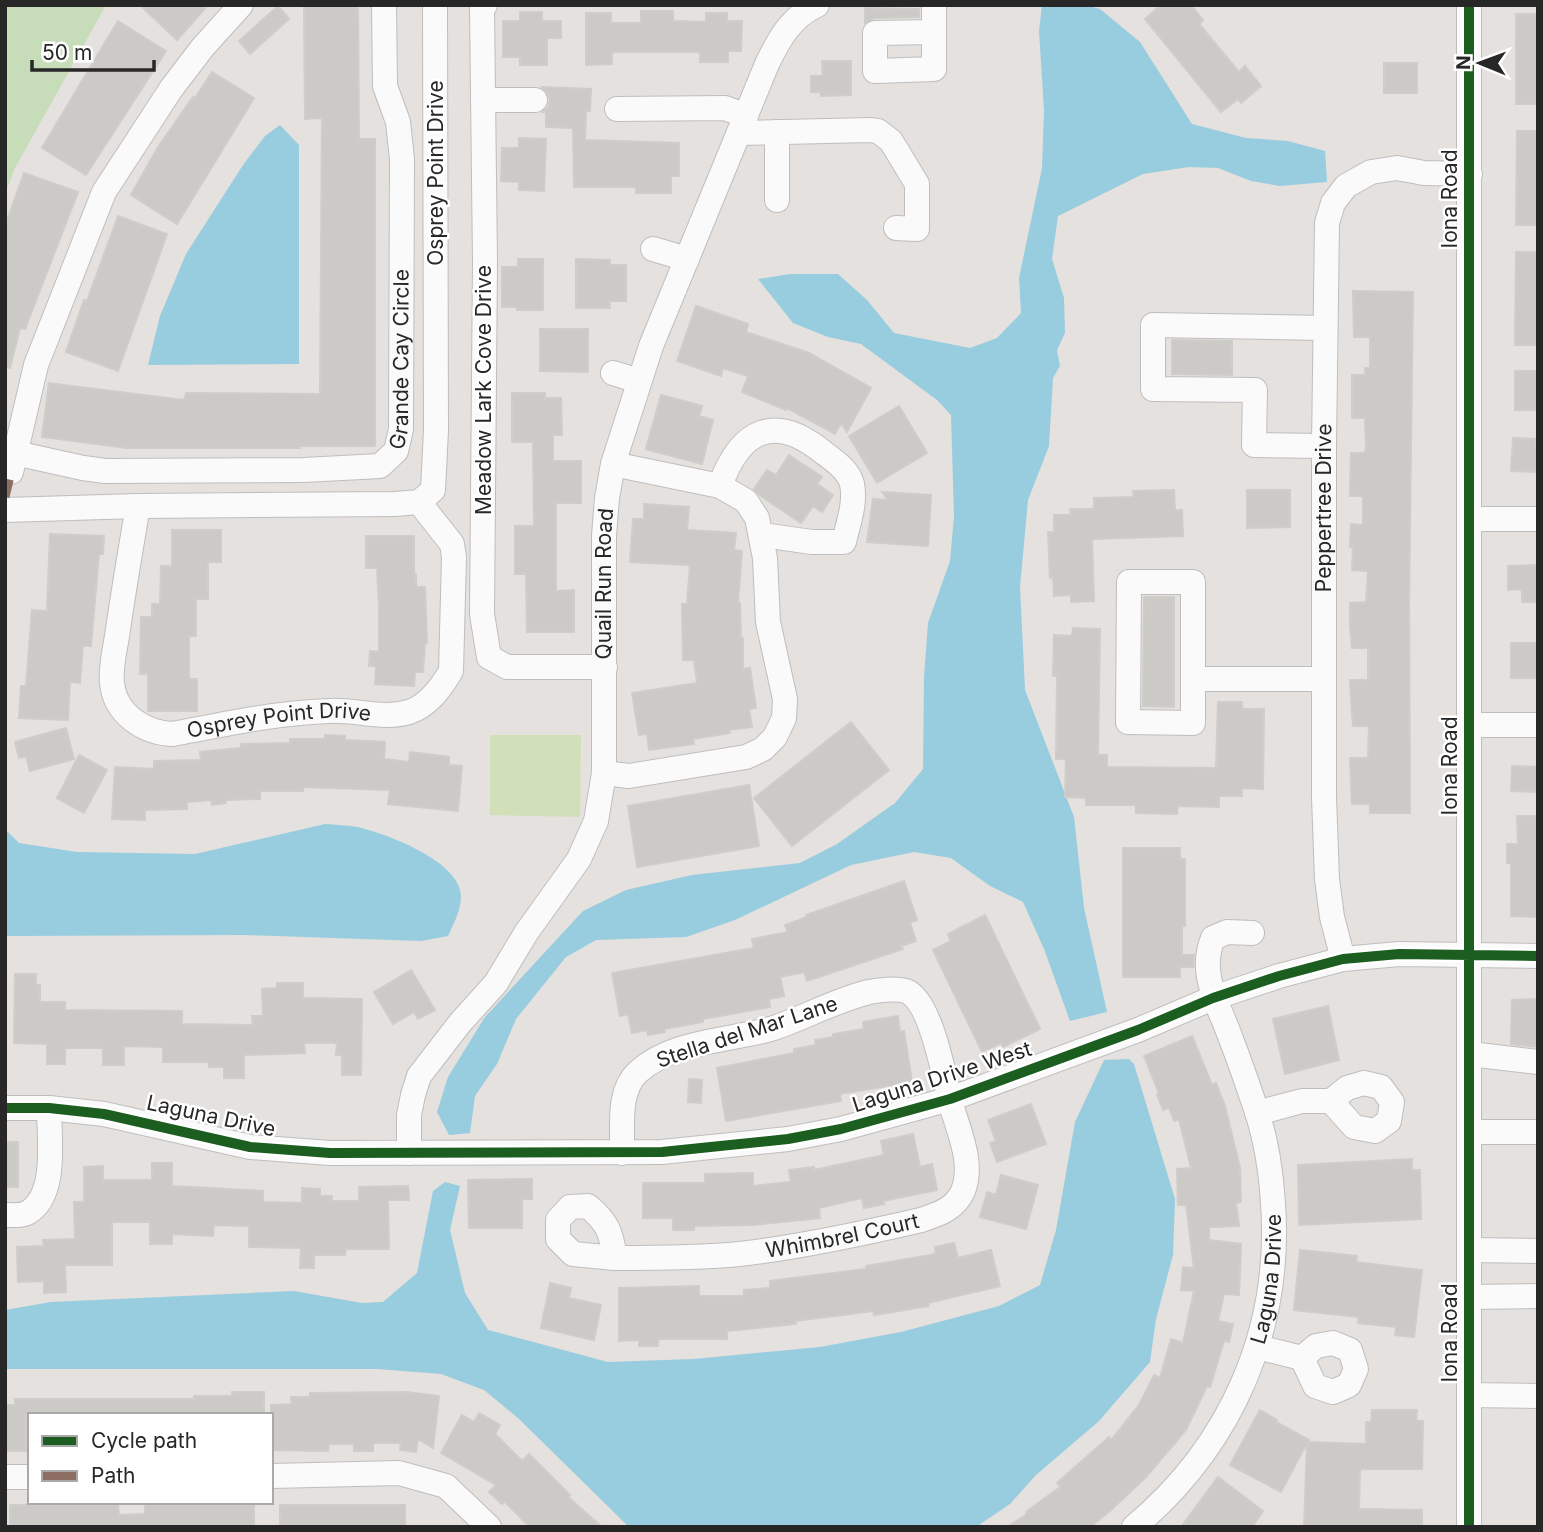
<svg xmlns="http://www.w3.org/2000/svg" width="1543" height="1532" viewBox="0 0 1543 1532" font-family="Inter,sans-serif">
<rect width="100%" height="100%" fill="#e4e1de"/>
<path fill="#c7ddba" d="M5,5H106L15,168L5,194Z"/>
<path fill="#d1e0b8" d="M490,735H581L580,817L490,815Z"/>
<path fill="#98ccdf" d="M1042,5H1085L1100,9L1140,42L1192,124L1246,138L1288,141L1325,151L1327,182L1280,186L1251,181L1218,168L1189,167L1143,174L1058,216L1052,259L1064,298L1065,333L1057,350L1060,366L1053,378L1049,446L1028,500L1020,587L1025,690L1074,817L1084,908L1107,1012L1070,1021L1044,949L1023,902L990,886L951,858L914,852L851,865L735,920L686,937L596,940L566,957L516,1019L497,1064L475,1096L470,1133L449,1135L437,1112L448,1077L485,1017L583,911L626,890L692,875L800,863L837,844L895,803L923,769L924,677L928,623L950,561L954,516L951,415L937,400L861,344L828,337L793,323L758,279L790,274H838L867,300L894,333L970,348L997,338L1021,313L1019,278L1042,168L1044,111L1039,31Z
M280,125L299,145V364L148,365L160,316L186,254L243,165L265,136Z
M325,824C335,825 347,825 357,827C385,833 453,859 460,890C464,905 454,923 448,936L421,941L245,935L5,936V829L19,843L77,852L195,854Z
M1129,1059L1134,1064L1175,1199L1173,1255L1156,1319L1150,1362L1099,1421L1036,1475L1010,1504L976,1527H629L518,1418L484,1390L441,1374L377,1369H5V1310L51,1302L294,1291L362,1303L383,1302L417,1273L433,1191L445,1182L460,1186L450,1230L465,1293L488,1330L608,1362L694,1359L820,1347L901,1332L999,1306L1040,1285L1056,1230L1075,1122L1104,1060Z"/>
<path fill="#cccac7" stroke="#cfcdca" stroke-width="2" d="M140,5H208L177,40Z
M304,5L358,6L359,139H375V446H300V448H127L42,437L49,383L184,400L186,393L320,394L322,118L305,119Z
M1161,5H1191L1203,20L1199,24L1239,72L1245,66L1261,86L1241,103L1238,99L1221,112L1145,19Z
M278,6L289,19L250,54L239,41Z
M865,8L919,9V17L875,18L865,23Z
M641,11H673V21L706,22V13H727V21H742L741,51H728V62H700V52H612V64L586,65V13H611V23H641Z
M520,12H542V21H561V38H547V65H520V57H503V21H520Z
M1516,14H1538V104H1516Z
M118,21L166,51L86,175L42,148Z
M822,61H851V95L821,96L820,92H811V76H823Z
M1384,63H1417V93H1384Z
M212,72L254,98L177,224L131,195L158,147L193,97L195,98Z
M542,87L591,89L590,111H586L585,140L679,143V176H671V193H636V187H574L573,128L546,127V112H543L548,107L550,99L547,92Z
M1517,131H1538V225H1516Z
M519,138L546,139L544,191L519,190V182L501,181L502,148H519Z
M24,173L78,192L25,329L20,328L10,368L5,367V226Z
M118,216L167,234L118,371L66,352L84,300L87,301Z
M1516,252H1538V345H1515Z
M518,259H543V310H517V307H502V267H518Z
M576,259L610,260V265H626V301H609L610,308H576Z
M1353,291L1413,292L1409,602L1410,813H1370V804H1352L1350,758H1368L1369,726H1353L1351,699L1350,680H1368V648H1352L1350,625V603L1366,602L1368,571L1352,570L1353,547H1350L1351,524L1363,525V496H1350L1351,453H1365L1366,447L1365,418H1352V375H1365V368H1370V337H1354Z
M696,306L748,324L746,332L809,353L871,388L847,432L841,423L835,434L787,408L786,410L742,392L748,376L723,368L721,376L677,361Z
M540,329H588V372L540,371Z
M1172,340L1232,341V375L1172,374Z
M1515,371H1538V410H1515Z
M512,393H545V398H561L562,435H553V461H581V503H556V591L574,590V632H527L526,574H515V526H534L533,442H512Z
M661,395L702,406L699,416L713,420L702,464L646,449Z
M899,406L927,453L877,483L849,436Z
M1513,438L1535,439V446H1538V472L1511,471Z
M789,455L822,477L817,484L833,495L822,512L813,506L801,523L761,496L754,489L767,470L776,475Z
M1174,490L1175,510H1182L1183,536L1092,539L1094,601L1071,602V595L1054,596L1053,577L1050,578L1048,532H1054V515H1071L1070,509H1094V498L1134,497L1133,491Z
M1247,490H1290V527L1247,528Z
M882,492L931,495L928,546L867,542L873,499L888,500Z
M644,504L689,507L687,530L736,533L734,550L742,551L738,603H740L741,638H743V669L750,668L756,708L749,709L752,727L729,730L730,733L693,739L694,744L649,750L647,734L639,735L632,693L697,683L694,660H683L682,604H687L690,565L630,562L633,519H644Z
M172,530H221V562H208V599H196V636H189V679H197V711H148V674H140L141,617H152V604H160L161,566H172Z
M50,534L104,536L103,554H99L91,646H83L80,683L70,682L68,720L19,718L21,686H26L32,610L47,611Z
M366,536H414V574H416V587H425L427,643H425L423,672H415L414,686L375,684L376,666H369L370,651L379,652V606L377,568H366Z
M1538,565V602H1522V589L1508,590V566Z
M1144,597H1174V707L1143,706Z
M1073,628L1100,629L1098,755H1107V767L1216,768L1218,702H1242V709H1264L1263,789L1242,788V796H1219V807L1178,806L1177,814L1136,813V805H1086V798L1065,797L1066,759H1056L1057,676H1053L1054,635L1072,636Z
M1511,643H1538V678H1511Z
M851,722L889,770L792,846L754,798Z
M66,728L74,759L30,771L26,756L19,758L15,742Z
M325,735L345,736V740L385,742L384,759L409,762L410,752L449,757V765L462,766L458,811L388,804L390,790L303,787V791H260V799L226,800V803L212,805L211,800L187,802V809L145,810V820L112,819L115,767L154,769V761L201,760L200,752L241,748V744L290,743V739H325Z
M79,755L107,770L84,813L57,798Z
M1512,766L1538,767V792L1511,791Z
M749,785L759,846L637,867L628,806Z
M1517,816H1538V917L1511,916V863H1507V844H1518Z
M1123,848H1180V859H1185V926H1182V955H1194L1193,967H1180V977H1123Z
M904,881L917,920L910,923L916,941L901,946L903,949L807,981L804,972L780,977L784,996L769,999L770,1007L703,1019V1022L664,1029L665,1032L648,1035L647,1030L632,1033L628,1014L620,1016L612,973L754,948L752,939L788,932L785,925L807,917L806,915Z
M985,915L1040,1029L1003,1047L1001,1043L982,1052L933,950L951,941L948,934Z
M411,970L435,1010L418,1019L414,1012L393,1024L374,992Z
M15,974H36V985H40V1002H65V1010L182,1011V1024L253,1025L252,1016H263L262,989L277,988V983H303V998L362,999L361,1075H342V1055H336L337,1043H304L305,1053L244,1055V1078H224V1067H209V1062H163V1047L124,1046V1065H103V1048H65V1064H47V1044L14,1043Z
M1538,999V1047L1511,1044L1512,1000Z
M1328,1006L1339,1060L1285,1074L1273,1019Z
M898,1016L900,1032L904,1031L912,1082L840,1094L841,1101L726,1121L717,1068L794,1053V1049L816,1045L815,1040L833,1037V1034L864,1029L863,1022Z
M1192,1036L1212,1085L1216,1083L1225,1106L1240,1168L1241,1202L1236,1203L1239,1226L1209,1227V1240L1241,1244L1239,1295L1224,1294L1218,1321L1233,1324L1229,1342L1224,1341L1210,1387L1207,1386L1186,1430L1146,1477L1110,1511L1090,1527H1007L1027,1514L1026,1512L1060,1487L1057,1483L1109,1437L1111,1440L1139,1405L1154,1375L1160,1378L1171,1339L1183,1343L1194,1291L1181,1290L1183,1267L1194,1268L1186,1205H1178L1177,1169L1191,1168L1179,1119L1174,1121L1169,1108L1163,1110L1157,1094L1159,1093L1144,1056Z
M689,1079L702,1080L701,1103L688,1102Z
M1031,1104L1046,1144L997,1162L990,1143L996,1141L988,1120Z
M913,1134L920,1167L932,1164L937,1190L883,1201L884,1204L864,1208L862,1198L819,1208L820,1218L753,1225L694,1226V1230H673V1218H643V1183H705V1174L753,1173V1186L791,1182L789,1170L814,1167V1170L884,1155L881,1141Z
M5,1142H18V1187H5Z
M1412,1159V1170H1420L1421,1219L1299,1225L1298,1165Z
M152,1163H172V1186L263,1191V1202L302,1203V1188L320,1189V1196H332V1201H359V1187L408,1186L409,1200H388L389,1249H346L345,1255H314V1268H300L301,1248L249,1247V1226L214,1225L213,1236L172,1234V1244H150V1222H112V1265H65L66,1292L44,1293V1281L18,1282L17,1247L44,1246L43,1240L75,1239L74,1202H84V1167L103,1166V1180H152Z
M1001,1175L1038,1185L1026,1229L980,1217L987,1192L996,1195Z
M532,1179V1199H522V1228H469L468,1180Z
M954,1243L958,1258L991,1250L1000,1286L928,1303L929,1306L874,1315L873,1311L795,1321L796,1324L727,1331V1339H658V1346H639V1340L619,1341V1288L699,1286V1296H744V1290L770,1288V1281L866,1269V1266L936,1254L935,1247Z
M1300,1250L1357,1256L1356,1262L1422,1270L1414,1337L1395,1335L1396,1327L1358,1323L1359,1317L1294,1310Z
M550,1283L571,1288L569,1298L601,1305L594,1340L541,1328Z
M232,1392H264V1415H26V1451H5V1405H15V1399H194V1396H232Z
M407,1392L439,1396L433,1448L418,1439L416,1452L400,1450L401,1443H373V1451H354V1444H329L328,1451L271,1450V1405L292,1404L291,1397H310V1393Z
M1260,1410L1277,1420L1276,1422L1309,1440L1308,1442L1366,1444V1422H1371L1372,1410H1417L1416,1421H1423L1422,1469H1360L1359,1509L1422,1510V1527H1304L1307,1443L1281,1492L1230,1465Z
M479,1413L500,1425L495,1434L522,1461L529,1454L570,1495L568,1497L602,1527H530L504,1501L502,1504L489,1492L496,1485L441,1453L462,1415L474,1422Z
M1218,1477L1263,1511L1252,1527H1181Z
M118,1504L119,1515L145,1514V1505L254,1504V1527H10V1505Z
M280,1505H405V1527H280Z"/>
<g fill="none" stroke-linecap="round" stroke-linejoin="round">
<defs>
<g id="minor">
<path d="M485,5L482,8L485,262L482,614L489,657L507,667H605"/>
<path d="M934,32L875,33V71L934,69V5"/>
<path d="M483,100H535"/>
<path d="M617,109L725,108L746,116"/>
<path d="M739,133L869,130L878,131L891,141L917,184V229L896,228"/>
<path d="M777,200V132"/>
<path d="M653,249L687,259"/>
<path d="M613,373L639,381"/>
<path d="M1324,446L1254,445L1255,390L1153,389V325L1325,328"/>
<path id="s1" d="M15,453L83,468L105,471L304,470L380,466L396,451L401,429L402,159L398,122L385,86L384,5"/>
<path d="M11,472L36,365L104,192L171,89L203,47L241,5"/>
<path d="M720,486C740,430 774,412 824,453C835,461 849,471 852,484C856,503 848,524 844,542H812L762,535"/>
<path id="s2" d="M138,506C131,547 124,588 118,629C116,646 110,666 112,683C115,714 144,733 173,734C224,724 275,713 328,711C355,709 383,720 409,712C428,706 441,688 451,671L454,557L452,544L419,502"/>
<path d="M5,510L138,506L395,504L419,502L433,490L436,430L435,5"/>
<path d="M1469,519H1538"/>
<path d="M1129,582H1193V723L1128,722Z"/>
<path d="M1193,679H1324"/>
<path d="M1469,725H1538"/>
<path d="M604,773L629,776L746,757L763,749L775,737L784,718L785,699L768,622L765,558L757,518L746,501L720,486L613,464"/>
<path id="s3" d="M1343,959L1332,917L1327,879L1324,797V446L1327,223L1333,203L1346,186L1371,172L1397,168L1424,173L1470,174"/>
<path d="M1470,1054L1538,1062"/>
<path d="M1364,1083L1381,1087L1392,1102L1389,1121L1375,1131L1354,1127L1331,1101L1347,1088Z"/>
<path d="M5,1108H49L104,1114L250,1147L330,1153L662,1152L788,1139L841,1129L950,1099L1138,1030L1213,998L1279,976L1343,959L1399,954L1538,956"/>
<path d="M1257,1113L1302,1101H1331"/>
<path d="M1470,1132H1538"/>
<path id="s4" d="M409,1153V1115L413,1095L419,1076L460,1023L496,983L526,933L579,859L596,821L604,773V536L607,498L613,464L651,346L767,64C779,39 791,17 817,5"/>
<path d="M588,1206C608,1223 611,1232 615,1258L573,1254L558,1239V1220L570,1207Z"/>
<path d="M5,1215C12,1215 21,1216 27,1213C58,1196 49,1138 49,1108"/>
<path d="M1469,1250L1538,1251"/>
<path id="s5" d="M615,1258C657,1258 698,1258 740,1254C801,1247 861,1234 921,1220C939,1214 955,1209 963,1191C975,1161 956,1126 949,1097C944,1074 930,1000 906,991C895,988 880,990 869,992C836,1000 806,1017 774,1028C731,1041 673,1040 638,1072C617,1091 623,1127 622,1153"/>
<path d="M1469,1297L1538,1296"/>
<path d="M1333,1343L1350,1350L1356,1369L1349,1385L1333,1392L1315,1386L1302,1358L1316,1346Z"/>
<path d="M1257,1347L1302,1358"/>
<path d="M1469,1395L1538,1396"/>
<path d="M271,1476L399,1473L446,1486L489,1527"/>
<path d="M5,1477H30"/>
<path id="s6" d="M1134,1527C1232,1445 1282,1329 1273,1203C1271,1171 1266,1139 1256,1109C1248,1086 1240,1062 1231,1039C1219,1005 1198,974 1213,938L1227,932L1252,933"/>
<path d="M1469,1527V5"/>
</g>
</defs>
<use href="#minor" stroke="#bfbebf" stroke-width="26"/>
<use href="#minor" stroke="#fbfafa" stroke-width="24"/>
<path stroke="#8d6e63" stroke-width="9" stroke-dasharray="18 9" stroke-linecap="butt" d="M5,497L11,472"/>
<defs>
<path id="cycleway" d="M5,1108H49L104,1114L250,1147L330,1153L662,1152L788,1139L841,1129L950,1099L1138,1030L1213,998L1279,976L1343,959L1399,954L1538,956
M1469,1527V5"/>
</defs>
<use href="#cycleway" stroke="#fff" stroke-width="15"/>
<use href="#cycleway" stroke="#1b5e20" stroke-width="10"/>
</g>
<g text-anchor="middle" stroke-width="5" stroke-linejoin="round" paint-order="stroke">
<g font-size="21" fill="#272727" stroke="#fff">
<text transform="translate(436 173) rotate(-90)" y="7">Osprey Point Drive</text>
<text transform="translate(1450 199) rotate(-90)" y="7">Iona Road</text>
<text dy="7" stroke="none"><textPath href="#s1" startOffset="481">Grande Cay Circle</textPath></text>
<text transform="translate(484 390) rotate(-90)" y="7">Meadow Lark Cove Drive</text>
<text dy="7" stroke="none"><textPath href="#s3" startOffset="453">Peppertree Drive</textPath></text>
<text dy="7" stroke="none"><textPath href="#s4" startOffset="628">Quail Run Road</textPath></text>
<text dy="7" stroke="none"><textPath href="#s2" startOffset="373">Osprey Point Drive</textPath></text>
<text transform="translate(1450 766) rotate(-90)" y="7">Iona Road</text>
<text transform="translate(747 1032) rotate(-18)" y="7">Stella del Mar Lane</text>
<text transform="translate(942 1077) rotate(-18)" y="7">Laguna Drive West</text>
<text transform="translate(211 1116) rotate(12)" y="7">Laguna Drive</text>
<text dy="7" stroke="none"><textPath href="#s5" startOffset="229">Whimbrel Court</textPath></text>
<text dy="7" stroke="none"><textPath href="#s6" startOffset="290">Laguna Drive</textPath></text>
<text transform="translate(1450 1333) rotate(-90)" y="7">Iona Road</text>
</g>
</g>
<rect width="1543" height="1532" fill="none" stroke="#272727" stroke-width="14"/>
<rect x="28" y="1413" width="245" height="91" fill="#ffffff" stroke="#a9a9a9" stroke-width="2"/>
<rect x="42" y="1436" width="35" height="10" fill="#1b5e20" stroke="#a9a9a9" stroke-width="2"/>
<text x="91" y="1448" font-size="21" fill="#272727">Cycle path</text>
<rect x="42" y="1471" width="35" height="10" fill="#8d6e63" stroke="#a9a9a9" stroke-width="2"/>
<text x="91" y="1483" font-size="21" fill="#272727">Path</text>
<g transform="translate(1480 63) rotate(271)" stroke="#ffffff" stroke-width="5" paint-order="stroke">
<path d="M0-5L12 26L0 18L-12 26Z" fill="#272727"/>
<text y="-10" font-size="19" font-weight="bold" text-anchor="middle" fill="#272727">N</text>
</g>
<path d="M32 60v10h122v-10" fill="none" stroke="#272727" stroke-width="3.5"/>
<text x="42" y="60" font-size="21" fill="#272727" stroke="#ffffff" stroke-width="5" paint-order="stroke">50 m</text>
</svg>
